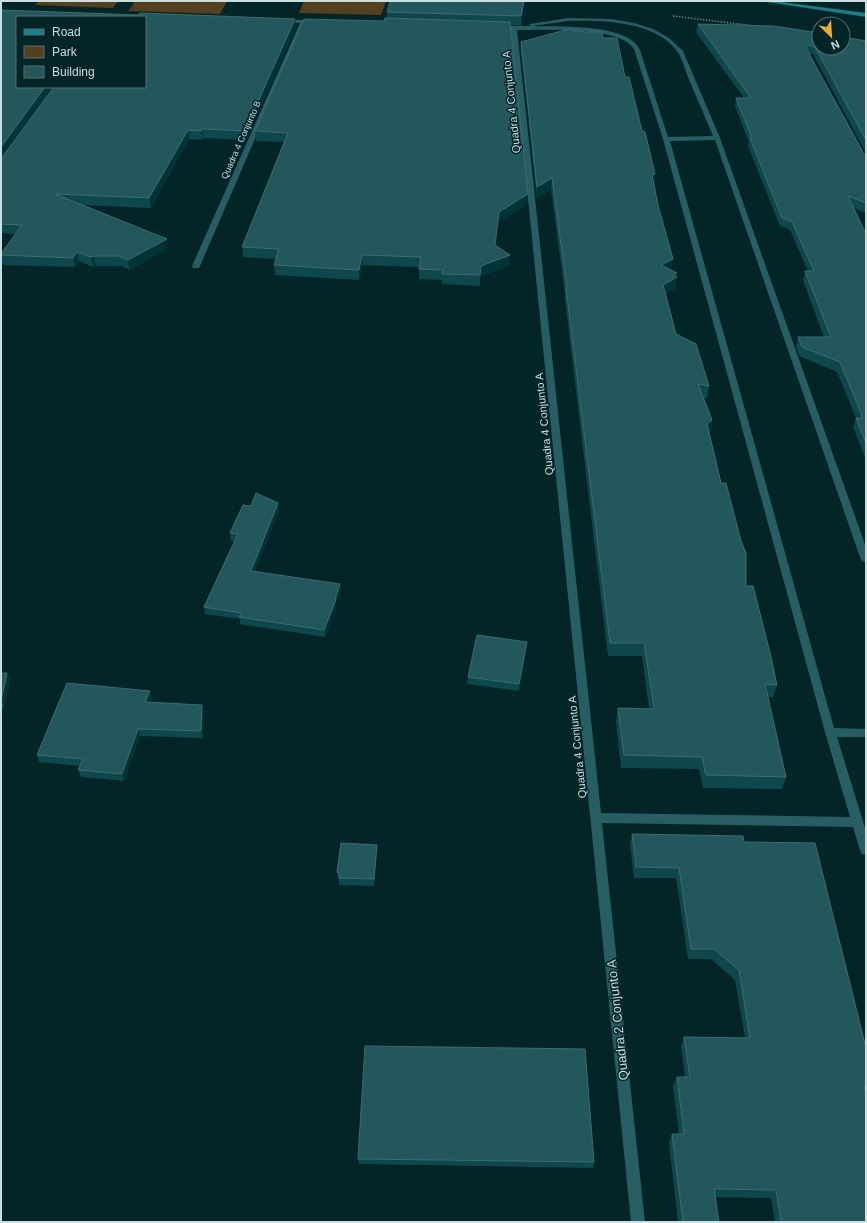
<svg xmlns="http://www.w3.org/2000/svg" width="867" height="1223" viewBox="0 0 867 1223" font-family="Helvetica,sans-serif">
<rect width="100%" height="100%" fill="#042528"/>
<path fill="#543f1e" d="M39,1H118L113,8L35,5Z
M135,1H227L220,14L128,11Z
M304,1L386,2L381,15L299,13Z"/>
<g fill="none" stroke-linecap="round" stroke-linejoin="round">
<path stroke="#648082" stroke-width="1.5" stroke-dasharray="1.5 1.5" stroke-linecap="butt" d="M673,16L755,26"/>
<path fill="#265e63" fill-rule="evenodd" d="M568,18L611,19L634,23L653,29L669,38L683,51L720,138L866,547V563L861,560L715,140L670,141L834,728L866,729V737H837L866,831V855L862,854L860,850L853,827L602,823L645,1222H631L511,30H497L494,28L497,26H532L529,25L530,24ZM568,21C602,20 655,21 677,51C682,58 685,69 688,77C696,97 705,116 713,136L668,137L640,50C628,23 558,27 532,26ZM517,30C540,30 622,26 634,49L663,139L825,732L850,817L601,813Z
M281,20H317L320,22L317,24L305,23L200,266L199,268H193L192,266L300,23H283L281,22Z"/>
<path fill="#178088" fill-rule="evenodd" d="M760,1H774L866,13V17Z"/>
</g>
<path fill="#0e474c" fill-rule="evenodd" d="M524,1L523,10L521,26L510,25L527,204L498,222L495,245L510,255V265L480,277V286L442,284V280L419,279V267L363,265L359,280L275,275L274,265L276,259L243,257L242,247L284,142L256,141L255,131L387,18V12Z
M1,10L138,15L295,19L296,27L246,140L203,138V140L189,139L151,208L81,205L168,248L130,270L121,266H96L93,267L79,261L75,267L3,265L1,258V254L15,234L1,233ZM145,17L4,155L53,87H17Z
M698,24L866,41V153L813,54H809L864,154L866,155V213L853,208L866,234V460L853,427L856,418L837,372L799,356L796,346L798,337H824L803,280L805,271H808L790,230L780,226L748,146L749,142L735,106L736,98H744L696,32Z
M603,38L625,77L655,174L654,184L671,270L677,273L675,289L666,294L676,334L709,386L707,398H704L712,420L710,433H709L746,586L777,685L773,697H768L786,777L782,789L703,788L699,769L621,768L616,721L618,708L649,709L642,656H608L565,300V294L551,189L537,198L521,53V42Z
M279,510L255,571L341,591L336,603V606L325,637L240,624V619L205,614L204,607L234,541H231L230,533Z
M527,642L526,649L519,691L467,684L468,677Z
M1,673H7L10,680L4,708L1,709Z
M152,698L150,702L202,705L204,713L203,738L140,736L124,781L81,777L78,770L80,766L39,762L37,755Z
M632,834L744,842L866,1048V1222H775L771,1198L715,1197L719,1222H678L669,1143L672,1134H679L673,1086L677,1077H685L681,1046L684,1037L745,1038L735,980L711,959H688L676,878H634L630,845Z
M377,851L374,886L339,885V879H338L337,872Z
M358,1159L594,1162L593,1168L359,1164Z"/>
<path fill="#023337" d="M524,1L523,10L521,26V16Z
M295,19L296,27L246,140L245,131Z
M45,87H53L1,159V147Z
M202,129L203,138V140L201,131Z
M188,130L189,139L151,208L149,198Z
M655,174L654,186L652,175Z
M552,178L551,189L537,198V187Z
M528,194L527,204L498,222L494,255L495,245L499,212Z
M167,239L168,248L130,270L128,260Z
M77,252L79,261L75,267L73,258Z
M362,255L363,265L359,280V270Z
M510,255V265L480,277V286L481,266Z
M94,256L96,266L93,267L91,257Z
M673,259L671,270L661,265Z
M677,273L676,278L677,277L675,289L661,297L663,285Z
M712,420L710,433L704,437L707,424Z
M278,503L279,510L252,578L251,571Z
M340,584L341,591L336,603V606L325,637L324,630Z
M527,642L526,649L519,691V684Z
M7,673L10,680L4,708L1,701Z
M150,691L152,698L147,709L145,702Z
M202,705L204,713L203,738L201,731Z
M138,729L140,736L124,781L122,774Z
M377,845V851L374,886V879Z"/>
<path fill="#22585c" stroke="#3c6d71" d="M390,1H524L521,16L387,12Z
M1,10L138,15L140,13L295,19L245,131L202,129L201,131L188,130L149,198L55,194L167,239L128,260L119,256H94L91,257L77,252L73,258L1,255V254L22,225L1,224V159L54,87H145V17H17V87H45L1,147Z
M385,18L510,22L528,194L499,212L495,245L510,255L481,266L480,275L442,274L443,270L419,269L421,257L362,255L359,270L274,265L279,249L242,247L288,133L255,131L304,19L384,21Z
M698,24L773,26L819,33V48H843V37L866,41V140L815,47L808,45L806,48L864,154L866,155V203L848,196L866,234V443L856,418H863L840,362L802,347L798,337H831L805,271H814L792,222L782,218L750,138H752L736,98H751Z
M569,29L584,32H602L603,38H617L625,77H629L642,131L645,132L655,174L652,175L658,205L673,259L661,265L677,273L673,275L677,277L663,285L676,334L696,344L709,386L698,384L712,420L707,424L721,483H726L741,541L746,553V586H753L771,657L777,685L765,684L786,777L706,775L702,757L624,755L618,708L654,709L644,643H610L566,288L567,289L552,178L537,187L521,42Z
M256,493L278,503L251,571L340,584L335,599H336L324,630L239,617L241,613L204,607L238,534L230,533L243,505L251,506Z
M477,635L527,642L519,684L468,677Z
M1,673H7L1,701Z
M67,683L150,691L145,702L202,705L201,731L138,729L122,774L78,770L83,759L37,755Z
M632,834L743,836L744,842L815,843L866,1048V1087H864L866,1092V1222H781L776,1190L714,1189L719,1222H683L672,1134H684L677,1077H690L684,1037L750,1038L739,970L714,949H691L679,868L636,867Z
M341,843L377,845L374,879L339,878V873L337,872Z
M365,1046L585,1049L594,1162L358,1159Z"/>
<g text-anchor="middle" stroke-width="3" stroke-linejoin="round" paint-order="stroke">
<g font-size="9" fill="#c9dfe1" stroke="#042528">
<text transform="translate(241 140) rotate(-66)" y="3">Quadra 4 Conjunto B</text>
</g>
<g font-size="11" fill="#c9dfe1" stroke="#042528">
<text transform="translate(511 102) rotate(-96)" y="4">Quadra 4 Conjunto A</text>
<text transform="translate(544 424) rotate(-96)" y="4">Quadra 4 Conjunto A</text>
<text transform="translate(577 747) rotate(-96)" y="4">Quadra 4 Conjunto A</text>
</g>
<g font-size="13" fill="#c9dfe1" stroke="#042528">
<text transform="translate(617 1020) rotate(-96)" y="5">Quadra 2 Conjunto A</text>
</g>
</g>
<rect width="867" height="1223" fill="none" stroke="#c9dfe1" stroke-width="4"/>
<rect x="16" y="16" width="130" height="72" fill="#042528" stroke="#536f72"/>
<rect x="24" y="29" width="20" height="6" fill="#178088" stroke="#536f72"/>
<text x="52" y="36" font-size="12" fill="#c9dfe1">Road</text>
<rect x="24" y="46" width="20" height="12" fill="#543f1e" stroke="#536f72"/>
<text x="52" y="56" font-size="12" fill="#c9dfe1">Park</text>
<rect x="24" y="66" width="20" height="12" fill="#22585c" stroke="#536f72"/>
<text x="52" y="76" font-size="12" fill="#c9dfe1">Building</text>
<g transform="translate(831 36) rotate(155)"><circle r="19" fill="#042528" stroke="#536f72"/>
<path d="M0-3L7 15L0 10L-7 15Z" fill="#eaaa39"/>
<text y="-6" font-size="11" font-weight="bold" text-anchor="middle" fill="#c9dfe1">N</text>
</g>
</svg>
